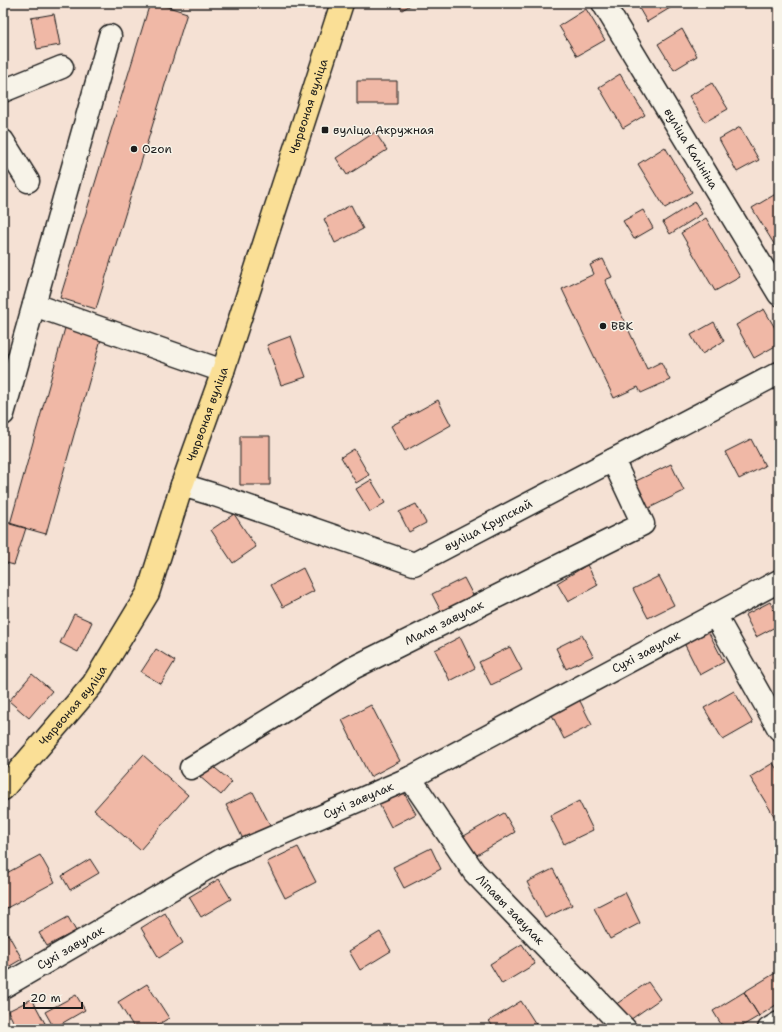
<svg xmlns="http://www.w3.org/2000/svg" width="782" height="1032" viewBox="0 0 782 1032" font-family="'Shantell Sans',sans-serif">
<rect width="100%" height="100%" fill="#f5e1d4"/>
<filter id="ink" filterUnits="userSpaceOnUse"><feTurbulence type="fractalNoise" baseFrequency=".025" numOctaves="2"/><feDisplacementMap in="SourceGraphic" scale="8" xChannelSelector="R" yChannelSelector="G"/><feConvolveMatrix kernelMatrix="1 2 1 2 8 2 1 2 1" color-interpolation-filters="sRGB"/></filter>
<g filter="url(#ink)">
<path fill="#f0b8a6" stroke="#1c1c1c" d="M150,3H156L187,13L96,309L60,298Z
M397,3H414L402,10Z
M636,3H674L675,5L647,22Z
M586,9L605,40L577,56L559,26Z
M54,14L60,45L37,49L31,18Z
M682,29L697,56L674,70L658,44Z
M620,74L645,115L623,128L599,87Z
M357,81H397V104H357Z
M712,83L728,109L705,122L689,96Z
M740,127L759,160L737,172L719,139Z
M375,132L387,150L347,175L336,158Z
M665,147L692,192L665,208L638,164Z
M779,192V252L752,208Z
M695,202L702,214L670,234L663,222Z
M351,205L363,229L335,243L324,219Z
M643,210L653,228L634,239L623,221Z
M706,218L740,277L715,291L681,233Z
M603,259L612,277L605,280L647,369L661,362L670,380L641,393L638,387L614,398L562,289L594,274L590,265Z
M764,309L779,335V344L754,358L736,325Z
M67,321L103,332L46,534L10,524Z
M714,322L724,341L702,354L691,335Z
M291,336L306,377L281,385L267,345Z
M438,400L451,425L405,451L391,426Z
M240,436H270V485H240Z
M751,439L765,466L739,479L725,452Z
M354,449L369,475L356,483L341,457Z
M671,464L684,491L647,509L634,482Z
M371,480L385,503L370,512L356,489Z
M416,504L426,523L409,532L399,512Z
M234,514L256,547L233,563L211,530Z
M3,521L26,528L14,565L3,562Z
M587,565L598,585L568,602L557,583Z
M303,568L314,591L283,607L271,585Z
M659,576L674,605L648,618L633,589Z
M464,578L476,601L444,617L432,594Z
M770,602L779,620V625L756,637L745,615Z
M74,614L92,622L78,652L60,643Z
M708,631L724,662L700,675L684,643Z
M582,635L593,656L566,669L556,648Z
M460,637L475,668L450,681L435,650Z
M510,647L522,670L491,685L479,662Z
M156,649L175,661L161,684L141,672Z
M779,658V673L773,662Z
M32,674L52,691L29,718L9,701Z
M734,691L753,723L723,740L704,708Z
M579,699L592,725L564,739L551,713Z
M371,705L400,761L370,777L342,720Z
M143,755L188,795L140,850L94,810Z
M773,763L779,773V824L750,777Z
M210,764L232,782L221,795L199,776Z
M403,791L416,814L391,827L379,804Z
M253,792L271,827L244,841L226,805Z
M579,801L593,830L564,844L550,816Z
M504,813L515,832L475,856L464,836Z
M298,847L316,882L285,898L267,862Z
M431,848L441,869L404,888L393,867Z
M40,855L55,882L3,910V875Z
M90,859L99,873L70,890L62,876Z
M553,869L572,905L545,918L527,882Z
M219,879L231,899L201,917L189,897Z
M625,892L640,923L610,939L594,908Z
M165,913L183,943L159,958L141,928Z
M68,917L76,931L47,946L39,933Z
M380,932L391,951L360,970L349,951Z
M8,934L22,959L3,970V936Z
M522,944L535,964L502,984L490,964Z
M777,972L779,976V1003L759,1016L744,992Z
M648,982L660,999L627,1022L615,1005Z
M147,984L169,1018L151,1029H135L118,1002Z
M744,992L759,1016L737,1029H724L713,1011Z
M76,995L85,1010L54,1028L45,1012Z
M32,999L48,1029H17L8,1011Z
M521,1001L539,1029H495L489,1021Z"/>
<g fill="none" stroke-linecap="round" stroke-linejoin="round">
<defs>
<g id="minor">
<path id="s1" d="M603,3L779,294"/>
<path d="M3,91L62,67"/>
<path d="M3,141L28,181"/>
<path d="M34,305L223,371"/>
<path d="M3,414L110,36"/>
<path id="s2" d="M182,485L215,495L414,564L779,373"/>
<path d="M715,615L779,729"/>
<path id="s3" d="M191,768L353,668L643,524L613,460"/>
<path id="s4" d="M410,778L474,872L625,1029"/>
<path id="s5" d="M3,987L223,859L410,778L779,581"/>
<path d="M769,1029L779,1023"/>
</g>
<g id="major">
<path id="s6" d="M3,789L93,684L148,593L182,485L223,371L342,3"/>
</g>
</defs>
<use href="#minor" stroke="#1c1c1c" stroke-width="25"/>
<use href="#major" stroke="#1c1c1c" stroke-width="25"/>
<use href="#minor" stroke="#f7f3e8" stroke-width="22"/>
<use href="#major" stroke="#fadf96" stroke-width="22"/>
</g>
</g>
<g fill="#1c1c1c" stroke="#f7f3e8" stroke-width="1.5">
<rect x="321" y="126" width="8" height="8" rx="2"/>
<circle cx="134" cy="149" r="4"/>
<circle cx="603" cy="326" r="4"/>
</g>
<g text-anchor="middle" stroke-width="3" stroke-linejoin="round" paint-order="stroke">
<g font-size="12" fill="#1c1c1c" stroke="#f7f3e8">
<text dy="4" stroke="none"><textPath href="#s6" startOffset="757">Чырвоная вуліца</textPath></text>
<text dy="4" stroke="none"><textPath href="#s1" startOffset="170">вуліца Калініна</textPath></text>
<text dy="4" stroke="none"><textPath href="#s6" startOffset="433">Чырвоная вуліца</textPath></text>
<text dy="4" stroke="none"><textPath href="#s2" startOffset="329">вуліца Крупскай</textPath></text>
<text dy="4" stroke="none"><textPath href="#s3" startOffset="292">Малы завулак</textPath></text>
<text dy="4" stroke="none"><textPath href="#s5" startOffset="726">Сухі завулак</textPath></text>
<text dy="4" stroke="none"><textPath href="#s6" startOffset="109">Чырвоная вуліца</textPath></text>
<text dy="4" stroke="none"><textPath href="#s5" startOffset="402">Сухі завулак</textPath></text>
<text dy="4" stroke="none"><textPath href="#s4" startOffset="166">Ліпавы завулак</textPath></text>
<text dy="4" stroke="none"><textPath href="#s5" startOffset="78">Сухі завулак</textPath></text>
</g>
<g font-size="12" fill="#1c1c1c" stroke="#f7f3e8" text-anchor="start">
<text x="333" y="134">вуліца Акружная</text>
<text x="142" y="153">Ozon</text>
<text x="611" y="330">ВВК</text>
</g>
</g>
<rect width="782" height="1032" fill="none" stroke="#f7f3e8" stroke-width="16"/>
<rect x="8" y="8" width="766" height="1016" fill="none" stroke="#1c1c1c" stroke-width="1.5" filter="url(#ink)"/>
<path d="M24 1002v6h58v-6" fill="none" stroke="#1c1c1c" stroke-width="2"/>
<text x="30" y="1002" font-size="12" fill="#1c1c1c" stroke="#f7f3e8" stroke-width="3" paint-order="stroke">20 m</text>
</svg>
